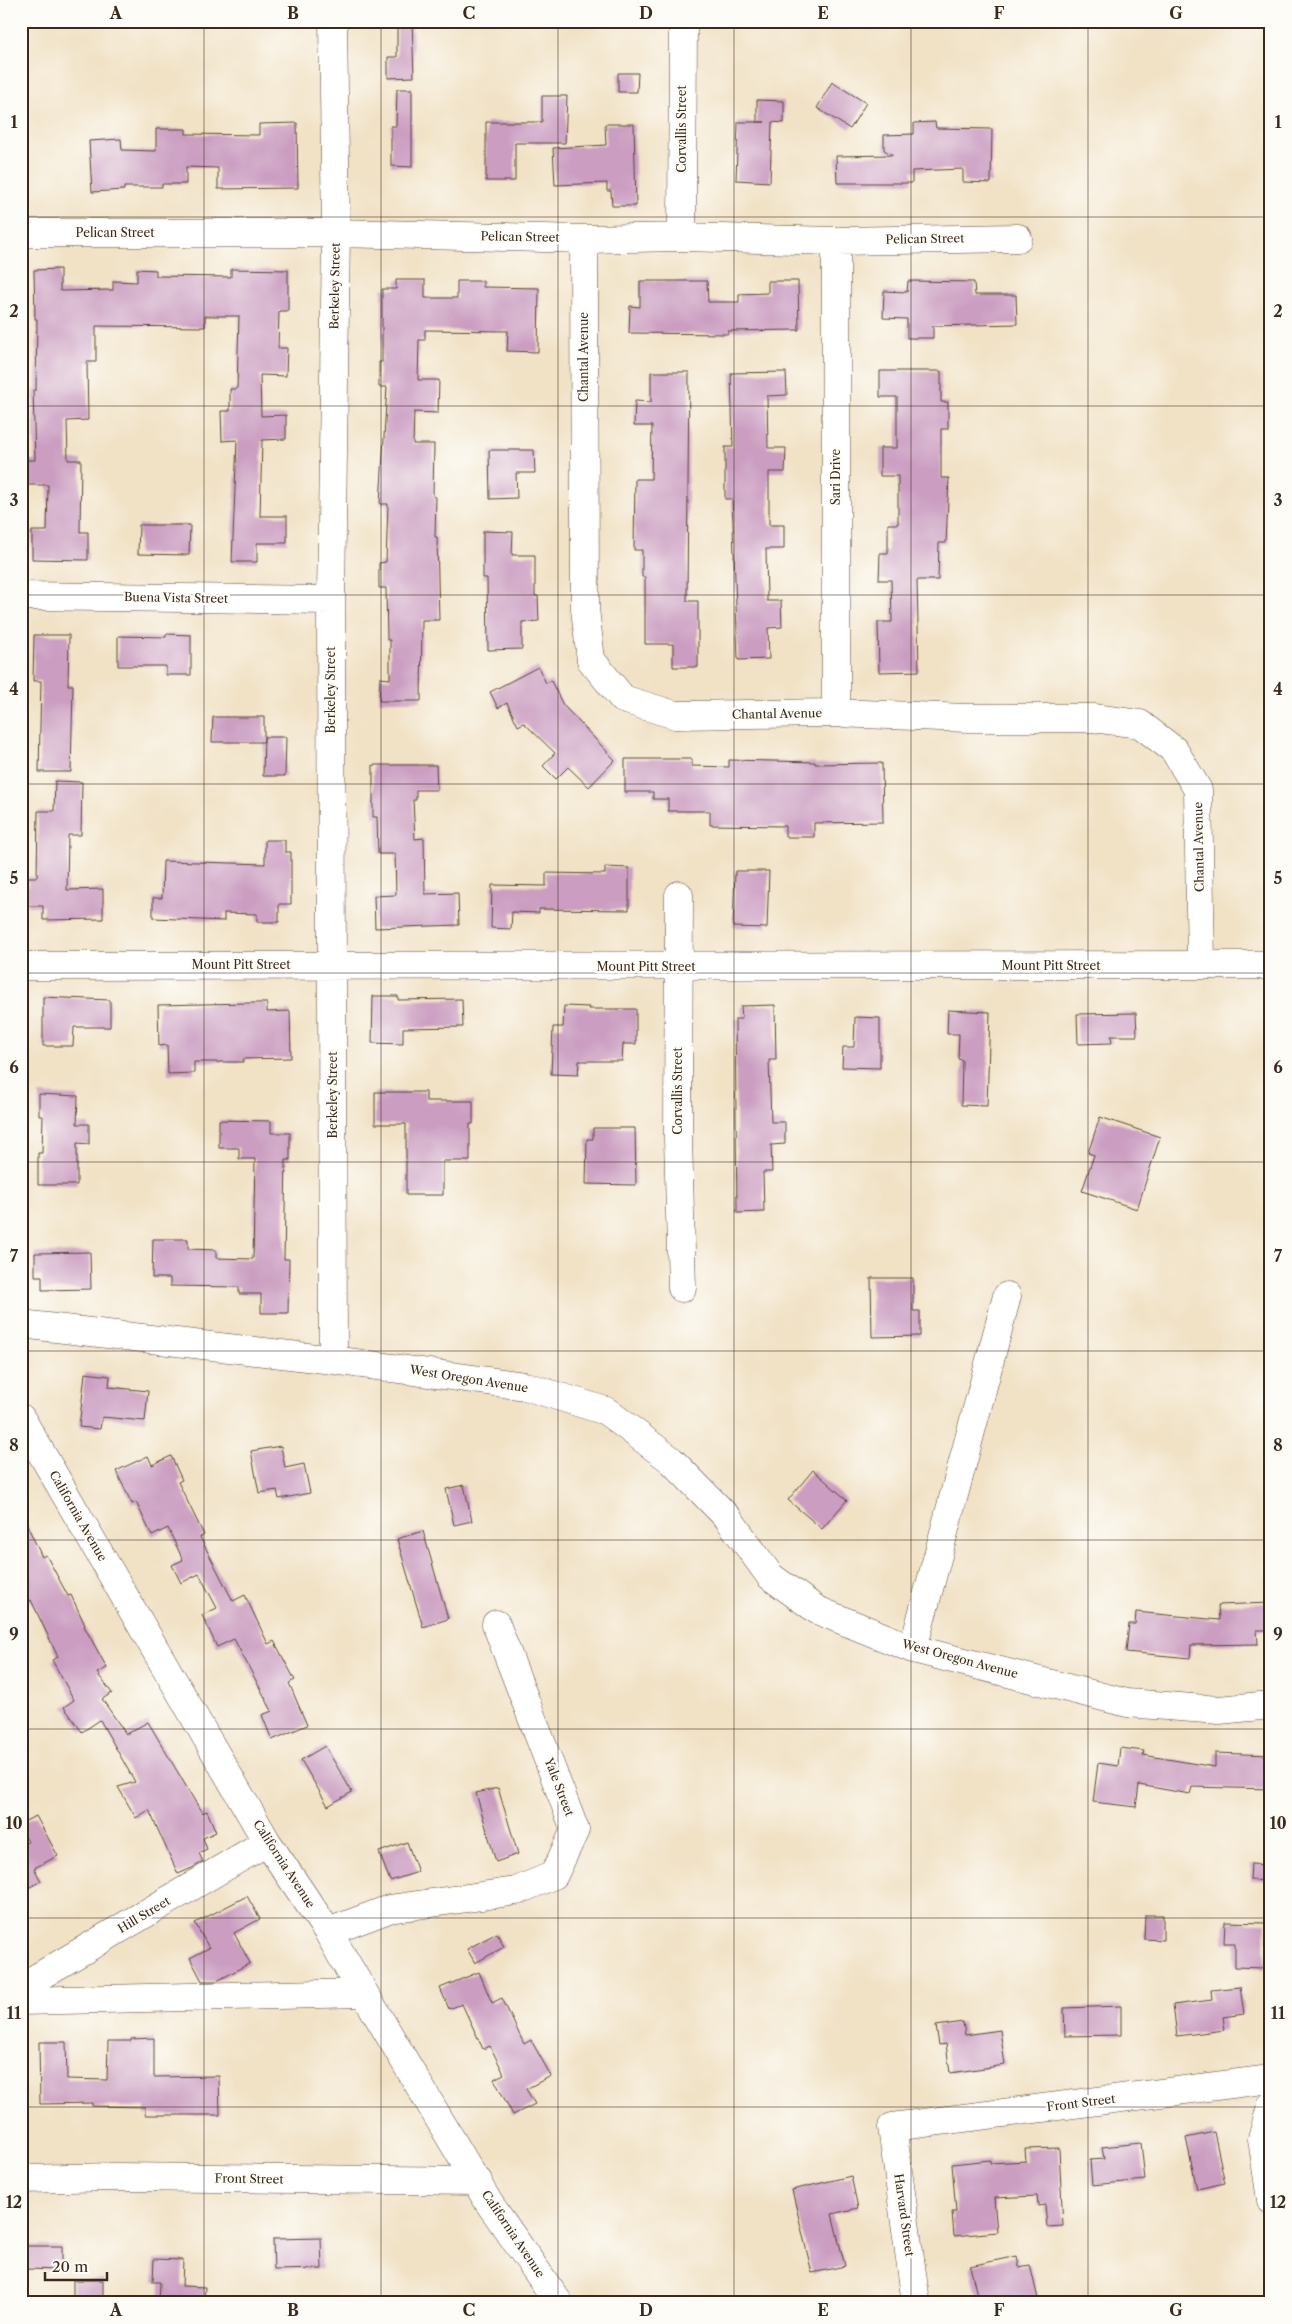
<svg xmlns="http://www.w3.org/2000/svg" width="1292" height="2324" viewBox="0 0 1292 2324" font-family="'Libre Caslon Text',serif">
<rect width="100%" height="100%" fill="#fdfcf7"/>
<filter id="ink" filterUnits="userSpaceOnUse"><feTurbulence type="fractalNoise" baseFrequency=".02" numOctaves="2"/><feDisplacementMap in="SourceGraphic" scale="10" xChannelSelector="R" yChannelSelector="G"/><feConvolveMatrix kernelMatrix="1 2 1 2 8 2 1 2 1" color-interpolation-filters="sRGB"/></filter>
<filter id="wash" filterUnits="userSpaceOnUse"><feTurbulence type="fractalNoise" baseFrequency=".0096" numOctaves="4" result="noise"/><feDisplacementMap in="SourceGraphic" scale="20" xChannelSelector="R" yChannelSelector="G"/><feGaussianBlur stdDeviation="1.12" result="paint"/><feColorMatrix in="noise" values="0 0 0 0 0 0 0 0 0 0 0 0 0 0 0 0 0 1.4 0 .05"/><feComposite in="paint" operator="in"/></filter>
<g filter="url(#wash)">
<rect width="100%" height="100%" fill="#f1e2c6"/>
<g id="blocks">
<path fill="#ca9dc1" d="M397,21H412L414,77L388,78V57H397Z
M618,73H638L637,92H618Z
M832,82L866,103L850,129L817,108Z
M397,89H412V167L391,166V126H396Z
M542,96H567L565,143H515V181H486V122H542Z
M757,100L784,101V123L772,122L770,182L736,180L738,122H765H757Z
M935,122L936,128L992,129L991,183L963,182V169L912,171V183H837L836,156L893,155L884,150V135L914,134V123Z
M297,123L298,188L218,189V168L186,167V184H162V187H124V190L92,192L89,141L121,139L122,150L156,151V129H186V134L259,135V124Z
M605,124H634L636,206H612L611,191H607V183L555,185L553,148L606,145Z
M60,269V291L113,290V281L137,282V269L156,270V276L231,277V269L288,270V311H279L278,348H287L286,376L260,375L261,416L286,415V439L262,440L260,516H287V543H257V562H232L237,440L222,441L221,411H230V389H237L239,316H205V327L96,326V362H87L88,420L67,421L68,460H81L80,532H88V560L32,559V531H47L48,485H23V460H35L33,390H36L37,319H35L34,270Z
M396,280H425V298H457V281H483V287L539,288L538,352L507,351L508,331L425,330V340H419L418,380H439L438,413L414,412L413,444H434L433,496L436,497L435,537H437L439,620H422L421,701H379L380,678L390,679V640H387L386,588H379V563L386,562L388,504H380L387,387H379V362H382V289H396Z
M640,281H707L708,302H739V294L768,293V281H798L799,330L728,331V334L629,333L630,306L640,307Z
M908,281L974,282L975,295H1016L1017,324L933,326V338H907V319L883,318L884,291L907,292Z
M880,371H941V402H948V429H941V478H949L946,543H939L938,580H917L919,671L879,672L878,622H892L891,580H879L880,553H888V524H898V476H880V448H897V397H880Z
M651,372H689L687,601H698V667H673V644H645V577H642V550H634L635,479H651L652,426H634L635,401L651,402Z
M786,372L787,395L767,396L768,448H786L785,472H769V525H784V549H766L767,601H781L782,627L768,628L769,659L738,660L732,499H725V447H733L731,373Z
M489,450H534L535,473H516L517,498L490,499Z
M139,525H190L189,555L138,554Z
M483,531L513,532L512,555H535V596H538L539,621L522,622V649L488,650L487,578H483Z
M166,634L191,635V675H166V666H118V636L166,637Z
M34,635H69L68,685H73L71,772H39L41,681H33Z
M538,667L546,683L551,681L563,705L615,760L589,787L568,767L556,779L543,766L555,753L524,723L518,726L507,703L498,708L490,692Z
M213,717H264V742H212Z
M264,737H286L285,776H263Z
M625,759H692V766L729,767V760L815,762V764L882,763L883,822L814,823V837H785V826L710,825V811H668V799H653V792H625Z
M373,765H436L437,790H416V800H413L415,839L424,838L425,894L458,893L459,925L375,928L374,896L396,895L395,854H378L377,817H373Z
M55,781L82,782L81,835H68L67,890L103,889V919L43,920V906H28V877H37L38,811H54Z
M265,840H285V852H291V904H279V922H257V914L224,913V921L153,918V898H162L163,861L265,864Z
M605,867L629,868V910L539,909V913L512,912L511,929L491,928L492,885L546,886V873L605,874Z
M735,871H769L767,928L733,927Z
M373,996H398V1000L462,999L463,1027L403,1028V1044L372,1043Z
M43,997L110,1000V1027H74L73,1046H43Z
M248,1003H267V1012L290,1011L291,1058L243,1059V1062H194V1073L168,1074L167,1045L159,1046L158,1005Z
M775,1005L776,1060H769L771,1122H785V1144L771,1145L772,1172H763L764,1212L737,1213L735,1019H742L741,1006Z
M564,1006L589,1007L588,1009H636V1044H623L622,1061H579L578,1075L551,1074L553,1027H563Z
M948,1010L990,1012L987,1106L961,1105L962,1060L958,1059L959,1034H947Z
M1136,1013L1137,1036H1111L1112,1043L1078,1044L1077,1014Z
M855,1017L880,1018V1068L842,1067L843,1047H854Z
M375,1092H426V1101H473V1124H470V1161H443V1195H406V1124H375Z
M39,1094L78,1096L77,1124H89V1144L77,1143V1185H38V1153H42L43,1116H39Z
M1100,1117L1160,1137L1137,1209L1082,1191L1094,1155L1088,1153Z
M219,1120L271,1121V1133H290V1160H286L284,1259H289L288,1313H261V1294H239V1287L170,1286V1278H152L153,1239H188V1249L216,1250V1258L253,1259L255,1159H239V1148H219Z
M593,1128H635L636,1185L586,1184L587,1139H593Z
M90,1252L91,1289L42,1290V1276H35V1253Z
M871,1278H913V1311H920V1336L872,1337Z
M85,1373L110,1376L109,1387L148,1391L145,1421L102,1417L100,1429L79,1427Z
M281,1446L285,1468L304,1464L310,1493L279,1499L277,1490L259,1493L251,1451Z
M148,1456L152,1465L171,1456L182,1480L178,1482L204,1535L200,1537L233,1601L245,1595L268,1644L274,1641L295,1680L289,1683L307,1725L272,1740L262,1715L272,1711L234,1639L217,1647L202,1615L217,1608L199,1574L181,1583L172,1565L183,1560L168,1528L152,1536L136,1502L132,1504L116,1471Z
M813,1470L847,1500L822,1529L788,1500Z
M464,1485L472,1521L454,1525L446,1489Z
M21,1512L42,1557L46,1555L68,1596L71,1595L85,1625L84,1626L107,1668L97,1673L112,1693L102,1699L126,1734L148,1722L202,1813L207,1811L216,1832L203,1838L207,1849L199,1853L203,1862L192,1868L178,1874L149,1810L136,1818L118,1787L135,1782L100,1720L82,1732L64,1707L74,1700L52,1660L58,1657L31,1600L26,1603L21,1593Z
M423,1531L448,1619L423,1627L397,1539Z
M1271,1603V1630H1257L1258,1644L1191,1645L1190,1658L1126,1652L1129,1624H1135L1136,1612L1219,1620L1218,1605Z
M325,1746L352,1792L328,1806L301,1760Z
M1120,1748L1144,1751L1143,1755L1215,1767V1753L1271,1755V1789L1192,1787L1190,1794L1139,1785L1136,1807L1093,1802L1098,1763L1118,1766Z
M498,1788L518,1854L496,1862L476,1793Z
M36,1816L58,1856L34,1868L41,1881L21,1892V1843L22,1845L28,1842L21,1828V1823Z
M407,1842L418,1872L390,1881L379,1852Z
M1251,1864L1271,1865V1881L1250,1880Z
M247,1896L260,1919L234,1933L250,1963L217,1981H202L190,1958L209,1948L195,1923Z
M1145,1915H1163V1940L1144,1939Z
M1225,1922L1266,1923L1264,1968L1235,1967V1943H1224Z
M497,1933L504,1947L475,1963L467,1949Z
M479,1972L492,2003L502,1998L524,2044L531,2040L551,2076L526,2089L535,2104L513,2115L494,2079L504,2074L490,2046L483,2049L462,2004L449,2009L440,1988Z
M1240,1987L1244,2014L1223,2017L1225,2030L1177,2036L1173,2005L1212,2000L1211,1990Z
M1121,2006V2035L1065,2036L1064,2008Z
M963,2022L965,2035L1000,2030L1005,2065L950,2073L946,2044L939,2045L936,2026Z
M154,2038V2077L219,2076L220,2115H145V2107L92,2106V2103L40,2104L39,2042H66L67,2079L107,2080L108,2041H131V2039Z
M1214,2132L1225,2183L1197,2189L1186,2138Z
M1141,2143L1145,2180L1092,2185L1090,2160L1104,2159L1102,2147Z
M1059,2148L1063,2226L1047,2227L1045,2205L1038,2206L1037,2196L994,2198L997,2232L954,2236L952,2212H956L952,2164L990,2160V2163L1026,2161L1025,2149Z
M851,2176L858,2208L832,2214L845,2266L812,2273L792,2190Z
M321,2238L322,2269L274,2270L273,2239Z
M26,2246H62V2270L25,2269Z
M1017,2256L1019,2267L1030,2265L1039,2303H979L970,2266Z
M154,2259L183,2260L182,2286L205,2287L204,2303H159L160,2282H153Z
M73,2280H103V2303H73Z"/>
</g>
</g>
<g filter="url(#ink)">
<use href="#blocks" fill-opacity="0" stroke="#564637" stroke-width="1"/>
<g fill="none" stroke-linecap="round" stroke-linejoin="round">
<defs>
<path id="minor" d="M21,233H336L584,239L682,237L836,241L1018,238
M682,237L683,21
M584,239L585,609L591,660L623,699L675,715L836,713L967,718H1093L1140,724L1174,750L1198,790L1201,965
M836,241V713
M21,596L331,600
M679,895L678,1137L682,1288
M21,966L1271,965
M21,1324L333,1360L525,1386L606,1411L671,1460L728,1518L770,1576L817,1610L913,1649L1127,1703L1219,1710L1271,1705
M333,1360L331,600L336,233L333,21
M21,1418L267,1842L328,1932L489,2203L559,2303
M913,1649L1007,1296
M21,1987L267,1842
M21,2001L362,1993L328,1932L389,1909L516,1891L554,1875L575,1830L496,1624
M1271,2106L1262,2139L1271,2200
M21,2179L115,2177L478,2181
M916,2303L892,2127L1271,2079"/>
</defs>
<use href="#minor" stroke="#564637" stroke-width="29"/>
<use href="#minor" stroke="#fff" stroke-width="28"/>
</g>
</g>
<path fill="none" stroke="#3b2a1e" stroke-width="1" stroke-opacity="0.55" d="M204,21V2303M381,21V2303M558,21V2303M734,21V2303M911,21V2303M1088,21V2303M21,217H1271M21,406H1271M21,595H1271M21,784H1271M21,973H1271M21,1162H1271M21,1351H1271M21,1540H1271M21,1729H1271M21,1918H1271M21,2107H1271"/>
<g text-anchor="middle" stroke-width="5" stroke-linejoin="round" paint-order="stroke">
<g font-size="12" fill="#3b2a1e" stroke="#fdfcf7">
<text transform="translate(682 129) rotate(-90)" y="4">Corvallis Street</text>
<text x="115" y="237">Pelican Street</text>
<text transform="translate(520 237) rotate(1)" y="4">Pelican Street</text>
<text transform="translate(925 239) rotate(-1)" y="4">Pelican Street</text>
<text transform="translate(335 286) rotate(-89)" y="4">Berkeley Street</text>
<text transform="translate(584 357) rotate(-90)" y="4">Chantal Avenue</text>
<text transform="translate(836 477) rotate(-90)" y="4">Sari Drive</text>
<text transform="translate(176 598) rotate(1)" y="4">Buena Vista Street</text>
<text transform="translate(331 690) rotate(-90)" y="4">Berkeley Street</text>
<text transform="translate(777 714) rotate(-1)" y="4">Chantal Avenue</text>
<text transform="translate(1199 847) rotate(-91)" y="4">Chantal Avenue</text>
<text x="241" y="969">Mount Pitt Street</text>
<text x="1051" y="970">Mount Pitt Street</text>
<text x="646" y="971">Mount Pitt Street</text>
<text transform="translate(678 1091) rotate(-90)" y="4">Corvallis Street</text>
<text transform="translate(333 1095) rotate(-90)" y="4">Berkeley Street</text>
<text transform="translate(469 1379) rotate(9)" y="4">West Oregon Avenue</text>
<text transform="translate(78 1516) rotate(60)" y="4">California Avenue</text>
<text transform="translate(960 1659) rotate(15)" y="4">West Oregon Avenue</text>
<text transform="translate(559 1787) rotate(69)" y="4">Yale Street</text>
<text transform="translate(284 1864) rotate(57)" y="4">California Avenue</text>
<text transform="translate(144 1915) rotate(-31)" y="4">Hill Street</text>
<text transform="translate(1081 2103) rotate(-7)" y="4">Front Street</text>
<text transform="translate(249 2179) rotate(1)" y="4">Front Street</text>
<text transform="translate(904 2215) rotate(82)" y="4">Harvard Street</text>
<text transform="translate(513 2234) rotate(56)" y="4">California Avenue</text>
</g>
</g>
<rect width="1292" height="2324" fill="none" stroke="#fdfcf7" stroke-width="55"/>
<path d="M45 2272v8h62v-8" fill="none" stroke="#3b2a1e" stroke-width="2.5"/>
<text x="52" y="2272" font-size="15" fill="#3b2a1e" stroke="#fdfcf7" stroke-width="4" paint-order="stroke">20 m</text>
<rect x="28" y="28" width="1236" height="2268" fill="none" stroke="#3b2a1e" stroke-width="2"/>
<g font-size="16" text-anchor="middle" font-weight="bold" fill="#3b2a1e">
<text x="116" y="19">A</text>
<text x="293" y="19">B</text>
<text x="469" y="19">C</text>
<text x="646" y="19">D</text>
<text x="823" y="19">E</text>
<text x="999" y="19">F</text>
<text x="1176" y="19">G</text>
<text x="14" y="128">1</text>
<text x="1278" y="128">1</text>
<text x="14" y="317">2</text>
<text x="1278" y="317">2</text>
<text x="14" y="506">3</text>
<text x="1278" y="506">3</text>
<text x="14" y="695">4</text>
<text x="1278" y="695">4</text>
<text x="14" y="884">5</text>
<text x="1278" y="884">5</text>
<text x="14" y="1073">6</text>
<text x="1278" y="1073">6</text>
<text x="14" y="1262">7</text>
<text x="1278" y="1262">7</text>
<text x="14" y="1451">8</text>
<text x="1278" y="1451">8</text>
<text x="14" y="1640">9</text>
<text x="1278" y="1640">9</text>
<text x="14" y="1829">10</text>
<text x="1278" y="1829">10</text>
<text x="14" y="2019">11</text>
<text x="1278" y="2019">11</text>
<text x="14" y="2208">12</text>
<text x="1278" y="2208">12</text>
<text x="116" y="2316">A</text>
<text x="293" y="2316">B</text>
<text x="469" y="2316">C</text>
<text x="646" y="2316">D</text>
<text x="823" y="2316">E</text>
<text x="999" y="2316">F</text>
<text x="1176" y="2316">G</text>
</g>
</svg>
